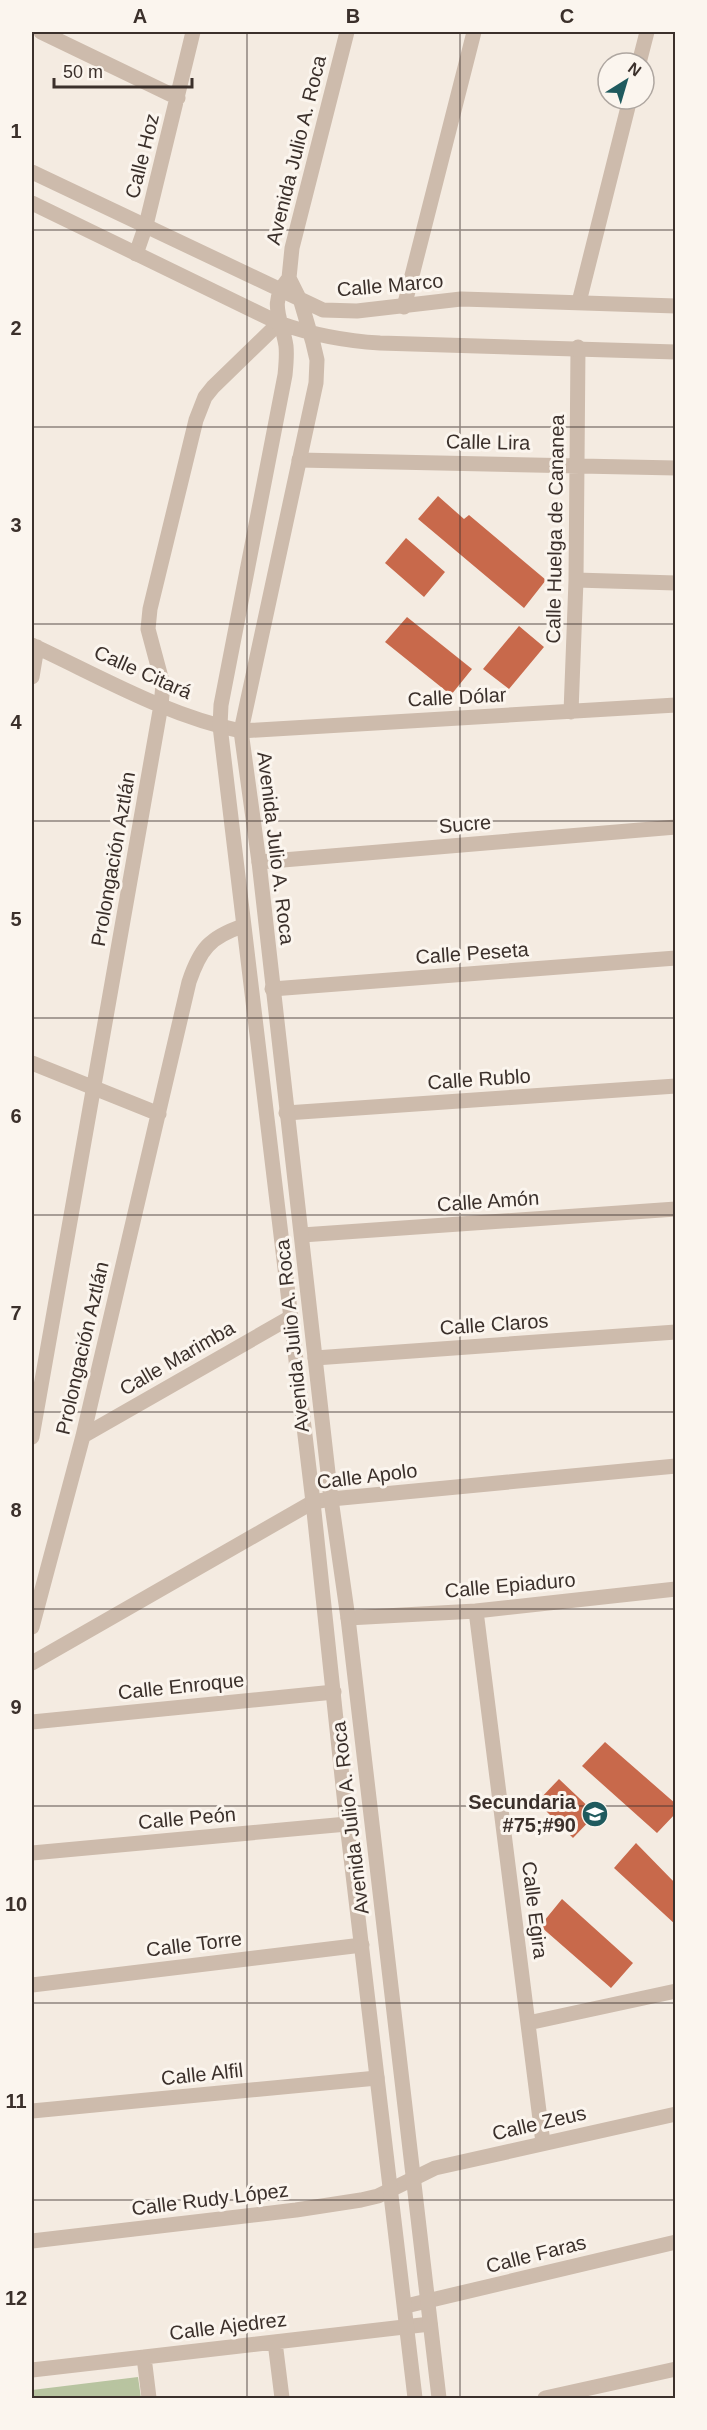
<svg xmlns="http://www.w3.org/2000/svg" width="707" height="2430" viewBox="0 0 707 2430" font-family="Helvetica,sans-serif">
<rect width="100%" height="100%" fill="#f4ebe1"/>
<path fill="#b8c4a0" d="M138,2377L141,2398H32V2390Z"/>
<path fill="#c8694b" d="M438,496L464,519L469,515L546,580L524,608L418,519Z
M406,538L445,572L424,597L385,563Z
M407,617L472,669L451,695L385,642Z
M519,626L544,647L509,689L483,669Z
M605,1742L676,1804V1813L657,1833L582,1766Z
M559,1779L596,1814L573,1838L537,1802Z
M636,1843L676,1884V1925L614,1868Z
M562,1899L633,1963L611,1988L540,1926Z"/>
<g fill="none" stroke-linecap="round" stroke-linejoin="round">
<path stroke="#cdbbac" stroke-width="15" d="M41,32L178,98
M639,63L647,32
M136,254L146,225L193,32
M579,302L630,99
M404,307L474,32
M299,460L676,468
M576,580L676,583
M32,645C99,676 167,716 241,731L676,705
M32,677L37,647
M571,712L576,580L578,347
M259,862L676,827
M272,989L676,958
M32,1063L159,1114
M286,1113L676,1086
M302,1235L676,1209
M315,1358L676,1332
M83,1436L291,1317
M32,1437L161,705L163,685L148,629L150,609L196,420L205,397L213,387L279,323
M476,1611L543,2143
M348,1618L476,1611L676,1589
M32,1627L83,1436L189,982C200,949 210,937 243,926
M32,1663L313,1502L331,1499L676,1466
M32,1722L334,1692
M32,1853L347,1824
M32,1985L362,1945
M528,2023L676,1991
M32,2111L377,2078
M32,2241L296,2210L361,2200L378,2196L435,2168L676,2114
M406,2306L676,2242
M275,2342L282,2398
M144,2357L149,2398
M32,2370L430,2324
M545,2398L676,2369"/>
<path stroke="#cdbbac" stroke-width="15" d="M347,32L292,248L289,278L301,302L313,343L317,360L316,383L241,731L259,862L331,1499L348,1618L439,2398
M32,172L323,310L357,311L461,299L676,306
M32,203L279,323C313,335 345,341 380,343L676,352
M289,278C267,304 282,318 286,346C287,356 286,365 285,375L221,705L220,726L313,1502L347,1824L415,2398"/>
</g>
<path fill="none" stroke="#3b302b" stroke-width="1.5" stroke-opacity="0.55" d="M247,32V2398M460,32V2398M32,230H676M32,427H676M32,624H676M32,821H676M32,1018H676M32,1215H676M32,1412H676M32,1609H676M32,1806H676M32,2003H676M32,2200H676"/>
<defs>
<symbol id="school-disc" viewBox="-11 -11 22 22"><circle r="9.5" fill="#1f5a5e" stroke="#fbf5ee"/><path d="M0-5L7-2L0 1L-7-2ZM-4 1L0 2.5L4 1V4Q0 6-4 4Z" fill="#fff"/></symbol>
</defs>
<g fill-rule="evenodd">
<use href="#school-disc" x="580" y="1799" width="30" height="30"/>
</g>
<g text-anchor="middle" stroke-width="6" stroke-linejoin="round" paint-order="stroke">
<g font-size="20" fill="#3b302b" stroke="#fbf5ee">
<text transform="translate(296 150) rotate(-76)" y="7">Avenida Julio A. Roca</text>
<text transform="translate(142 156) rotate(-76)" y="7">Calle Hoz</text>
<text transform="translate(390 285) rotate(-5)" y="7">Calle Marco</text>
<text transform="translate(488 442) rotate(1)" y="7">Calle Lira</text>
<text transform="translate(555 529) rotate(-89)" y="7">Calle Huelga de Cananea</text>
<text transform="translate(143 672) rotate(24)" y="7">Calle Citará</text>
<text transform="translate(457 697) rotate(-3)" y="7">Calle Dólar</text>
<text transform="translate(465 824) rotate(-5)" y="7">Sucre</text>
<text transform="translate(276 848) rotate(83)" y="7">Avenida Julio A. Roca</text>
<text transform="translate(113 859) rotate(-80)" y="7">Prolongación Aztlán</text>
<text transform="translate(472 953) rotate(-4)" y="7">Calle Peseta</text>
<text transform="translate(479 1079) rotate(-4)" y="7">Calle Rublo</text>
<text transform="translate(488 1201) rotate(-4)" y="7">Calle Amón</text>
<text transform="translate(494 1324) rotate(-4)" y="7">Calle Claros</text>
<text transform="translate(292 1336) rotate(-96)" y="7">Avenida Julio A. Roca</text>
<text transform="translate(82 1348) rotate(-77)" y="7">Prolongación Aztlán</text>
<text transform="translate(177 1358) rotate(-30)" y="7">Calle Marimba</text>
<text transform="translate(367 1476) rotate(-7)" y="7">Calle Apolo</text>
<text transform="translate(510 1585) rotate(-5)" y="7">Calle Epiaduro</text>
<text transform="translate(181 1686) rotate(-6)" y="7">Calle Enroque</text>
<text transform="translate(187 1818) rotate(-5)" y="7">Calle Peón</text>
<text transform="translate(350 1818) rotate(-97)" y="7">Avenida Julio A. Roca</text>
<text transform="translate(535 1910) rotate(83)" y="7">Calle Egira</text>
<text transform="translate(194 1944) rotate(-7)" y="7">Calle Torre</text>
<text transform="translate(202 2074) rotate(-6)" y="7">Calle Alfil</text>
<text transform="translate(539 2123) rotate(-13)" y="7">Calle Zeus</text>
<text transform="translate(210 2199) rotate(-7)" y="7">Calle Rudy López</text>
<text transform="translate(536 2254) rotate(-14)" y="7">Calle Faras</text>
<text transform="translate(228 2326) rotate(-7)" y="7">Calle Ajedrez</text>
</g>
<g font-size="20" font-weight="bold" fill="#3b302b" stroke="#fbf5ee" text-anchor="end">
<text x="576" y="1809">Secundaria<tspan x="576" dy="23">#75;#90</tspan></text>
</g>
</g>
<rect width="707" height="2430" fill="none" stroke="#fbf5ee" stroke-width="66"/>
<g transform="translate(626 81) rotate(37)"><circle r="28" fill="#fbf5ee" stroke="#aea6a0" stroke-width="1.5"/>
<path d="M0-4.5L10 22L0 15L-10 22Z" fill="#1f5a5e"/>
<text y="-9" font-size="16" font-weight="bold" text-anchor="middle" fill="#3b302b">N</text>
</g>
<path d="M54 78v9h138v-9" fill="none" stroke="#3b302b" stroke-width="3"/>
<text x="63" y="78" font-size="18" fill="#3b302b" stroke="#fbf5ee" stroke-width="4.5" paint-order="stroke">50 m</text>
<rect x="33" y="33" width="641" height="2364" fill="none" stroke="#3b302b" stroke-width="2"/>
<g font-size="20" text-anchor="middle" font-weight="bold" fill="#3b302b">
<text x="140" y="23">A</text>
<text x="353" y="23">B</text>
<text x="567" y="23">C</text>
<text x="16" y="138">1</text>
<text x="16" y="335">2</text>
<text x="16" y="532">3</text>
<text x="16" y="729">4</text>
<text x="16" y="926">5</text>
<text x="16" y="1123">6</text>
<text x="16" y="1320">7</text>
<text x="16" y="1517">8</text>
<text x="16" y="1714">9</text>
<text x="16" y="1911">10</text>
<text x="16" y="2108">11</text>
<text x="16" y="2305">12</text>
</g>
</svg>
